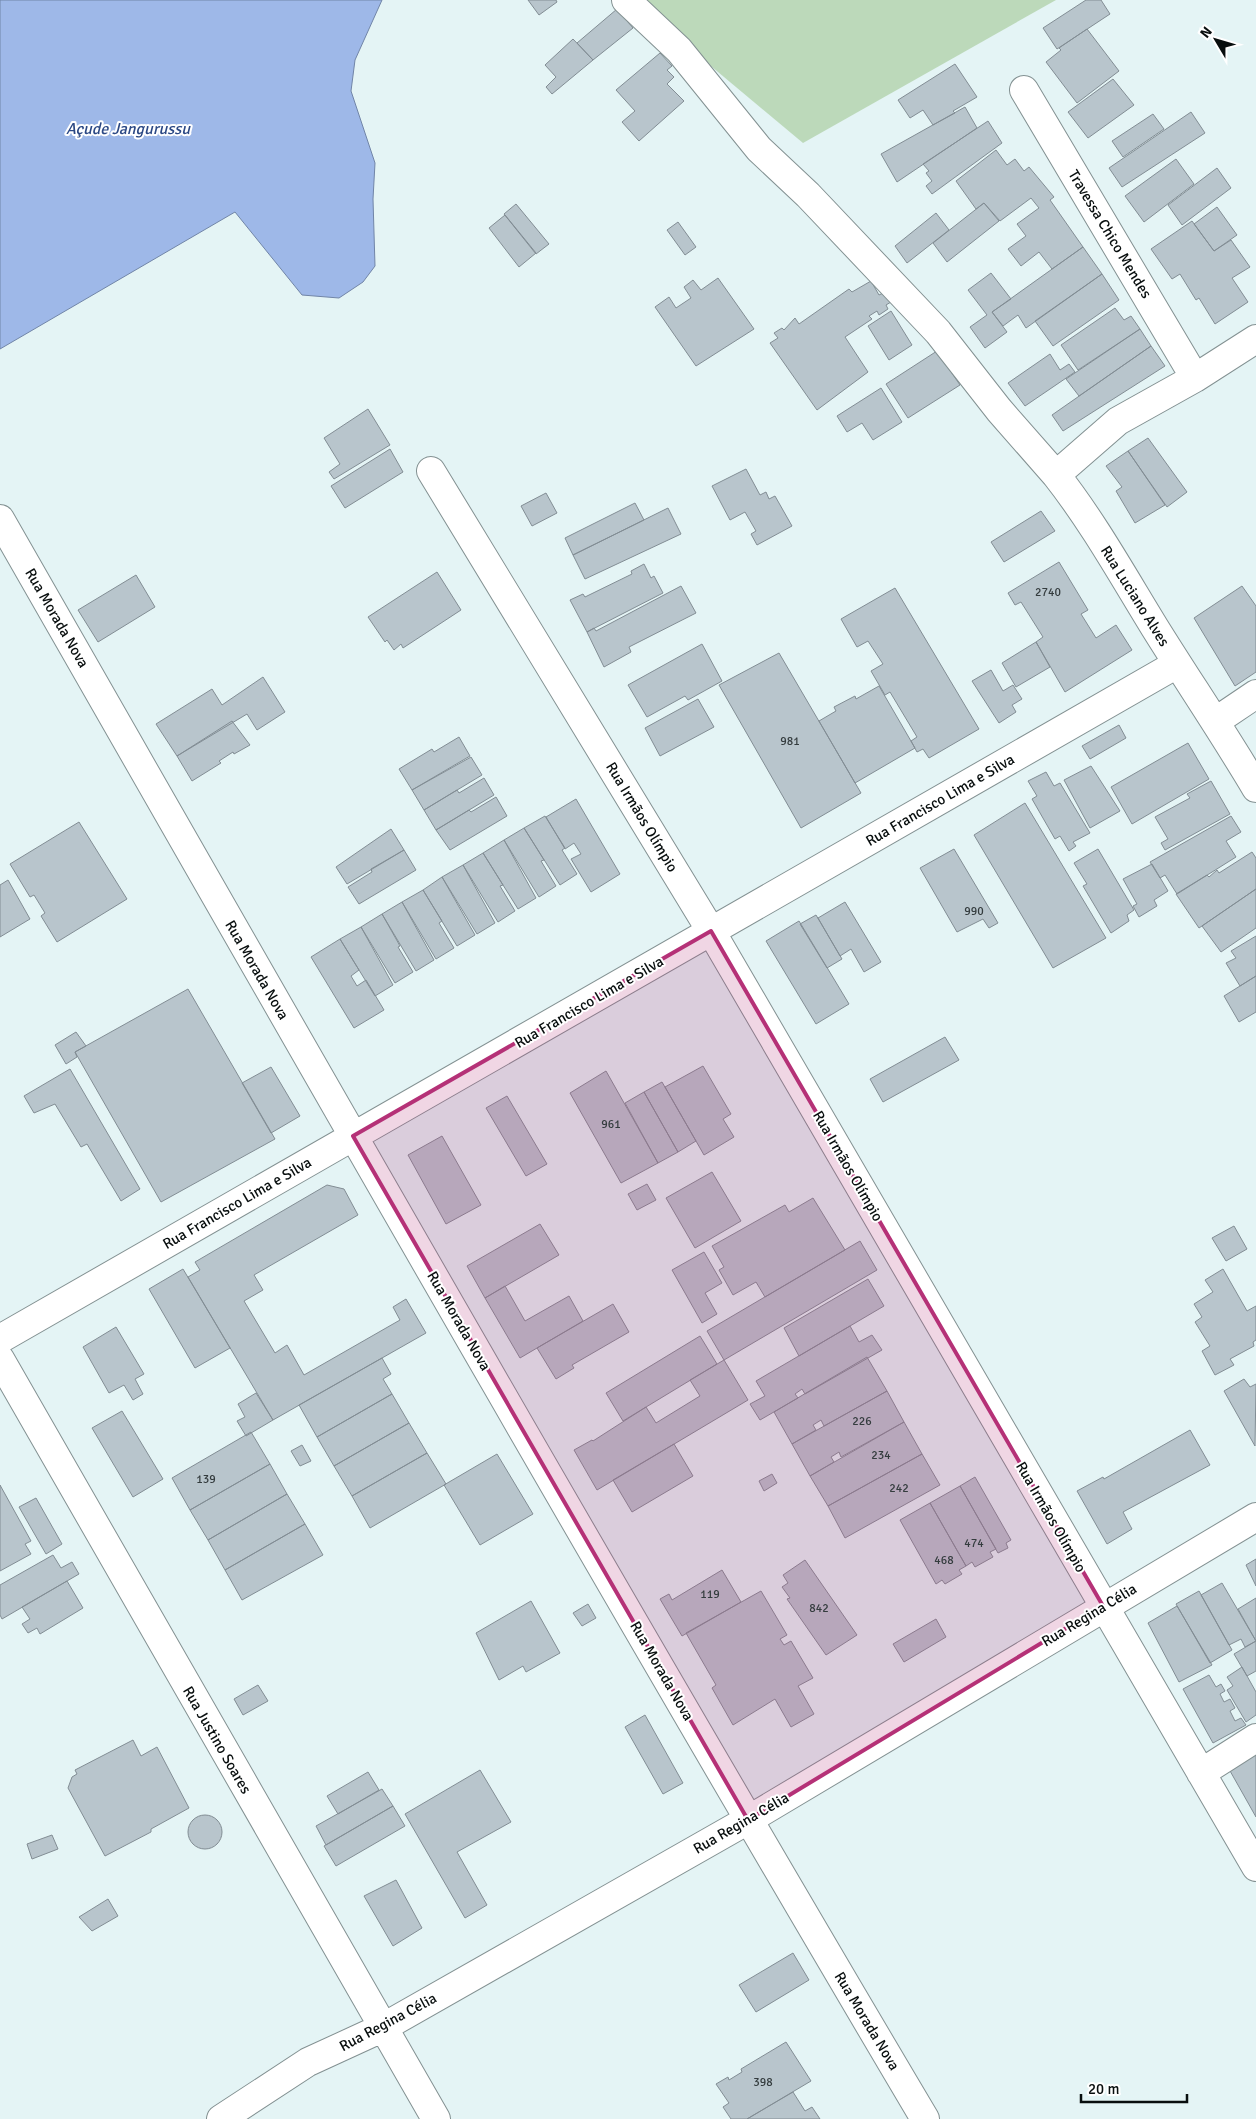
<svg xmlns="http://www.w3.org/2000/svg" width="1256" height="2119" viewBox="0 0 1256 2119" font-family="Signika,sans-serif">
<rect width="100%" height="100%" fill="#e4f4f5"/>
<path fill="#bcd9ba" d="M632,0H1056L803,143Z"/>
<path fill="#9eb8e8" stroke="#7185a7" d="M0,0H382L355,60L351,91L375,163L373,199L375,266L363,282L339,298L302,295L235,212L0,349Z"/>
<path fill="#b8c5cc" stroke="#828d94" d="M528,0H556L557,2L539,15Z
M1086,0H1101L1110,14L1057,49L1043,28Z
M617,9L633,28L593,60L577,43Z
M1087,29L1119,71L1077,103L1046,62L1061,50L1059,48Z
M573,39L593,60L552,94L546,87L556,77L545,65Z
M660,53L672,66L667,70L674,77L667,84L684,101L639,141L622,122L635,111L616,90Z
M955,64L977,97L953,111L955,113L933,125L923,110L910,118L898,100Z
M1113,79L1134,105L1088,138L1068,112Z
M965,107L977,128L897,182L881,154Z
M1191,112L1205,133L1122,187L1109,168Z
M1153,114L1164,129L1123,157L1112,141Z
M988,121L1002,143L932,194L926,186L932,181L926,173L929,171L923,164Z
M996,150L1007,165L1015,159L1024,171L1029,167L1054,197L1050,200L1083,247L1052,269L1039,252L1021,266L1008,249L1026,236L1017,224L1039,208L1031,198L1000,221L984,203L976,209L956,181Z
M1176,159L1194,184L1144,222L1125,196Z
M1217,168L1231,188L1182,225L1168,205Z
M984,203L999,221L947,262L933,243Z
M516,204L549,244L536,254L504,214Z
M1217,207L1237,235L1214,251L1194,224Z
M936,213L949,230L907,263L895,246Z
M505,215L536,253L519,267L489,228Z
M1192,221L1214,251L1231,240L1250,267L1232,278L1248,302L1215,324L1199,298L1196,300L1180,274L1172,279L1151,249Z
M678,222L696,247L685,255L667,230Z
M1083,247L1102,274L1026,328L1018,315L1003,326L992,312Z
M991,273L1011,299L992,312L1007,332L985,348L970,327L987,315L968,290Z
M1102,274L1119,300L1053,346L1035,321Z
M718,278L754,329L696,366L655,307L669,297L676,308L691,298L684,287L693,280L701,290Z
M871,281L879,295L885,292L891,302L886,305L888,309L879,315L877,311L869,316L872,319L845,337L868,372L817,410L770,343L778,338L774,333L782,328L784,330L795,318L799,324L849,289L852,292Z
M1115,308L1124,320L1131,316L1140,329L1078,370L1061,345Z
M891,311L912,345L889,360L868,326Z
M1140,329L1151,346L1079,396L1066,379Z
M1151,346L1165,366L1063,431L1052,415Z
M937,351L960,385L908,418L886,384Z
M1050,354L1060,370L1069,364L1075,372L1025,406L1008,383Z
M881,388L902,422L873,440L862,423L847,432L837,416Z
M368,409L390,445L334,479L329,472L340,464L324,438Z
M1148,438L1187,492L1167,507L1128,451Z
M390,449L403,472L345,508L331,486Z
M1128,451L1165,505L1135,523L1116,491L1122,487L1106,466Z
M746,469L760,495L766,492L769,499L775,496L792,526L757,545L751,534L756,531L745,512L730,520L712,486Z
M546,493L557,513L532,526L521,506Z
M635,503L644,520L573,555L565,538Z
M668,508L681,534L585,579L573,555Z
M1041,511L1055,531L1004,562L991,542Z
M1059,562L1088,610L1081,614L1096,638L1116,625L1132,650L1065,692L1036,642L1043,637L1021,602L1015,605L1008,593Z
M644,564L651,578L654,576L663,593L587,632L570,600L583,594L585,597L632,574L631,571Z
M437,572L461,610L403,648L401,644L394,650L387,640L385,642L368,617Z
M136,575L155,607L98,642L78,610Z
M681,586L696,613L629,647L631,652L604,667L587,632L594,628L596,631Z
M1242,586L1256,606V672L1235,686L1194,618Z
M895,588L979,729L929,758L923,749L917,752L911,741L917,737L890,692L885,695L871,671L883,664L868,641L857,647L841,619Z
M1036,642L1050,667L1016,687L1002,663Z
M702,644L722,681L688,700L685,696L647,717L628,685Z
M779,653L861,793L801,828L719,685Z
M991,670L1003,691L1013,685L1022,699L1012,705L1016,712L999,723L972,681Z
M263,677L285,712L257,730L247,714L177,756L156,724L212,689L222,705Z
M879,686L915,748L855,783L819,721L836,711L834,707L855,696L856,699Z
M698,699L714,727L660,756L645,728Z
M232,721L250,745L234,754L233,752L219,761L221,763L192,781L177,756Z
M1119,725L1126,738L1090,759L1082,746Z
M459,737L470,756L412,790L399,769L432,749L434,752Z
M1188,743L1209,779L1132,824L1111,787Z
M471,757L482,775L424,810L412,790Z
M1091,766L1120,811L1090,828L1064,780Z
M1046,772L1054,786L1060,783L1090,833L1073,842L1076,846L1069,851L1060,836L1055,839L1032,799L1037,796L1028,781Z
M484,778L494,795L436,830L424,810L457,790L459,793Z
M1211,781L1230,814L1165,850L1161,843L1168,839L1155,817L1190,798L1187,794Z
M496,797L507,816L450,850L436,830L469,810L471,812Z
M576,799L620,874L591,892L571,859L581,854L574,843L565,849L546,817Z
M1025,803L1106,938L1053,968L974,835Z
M545,816L565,848L562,850L577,874L560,885L524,828Z
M1231,816L1241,832L1226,841L1236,857L1177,894L1165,875L1160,878L1150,862Z
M79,822L127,899L57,942L41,916L45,913L34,895L30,897L10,864Z
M524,828L544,860L541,861L556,886L539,897L504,840Z
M391,829L404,850L347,884L336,867Z
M504,840L536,898L518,909L483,853Z
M954,849L998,923L989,928L983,919L957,932L920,868Z
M1098,849L1134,910L1127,915L1129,921L1111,933L1083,886L1087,884L1074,863Z
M404,850L416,870L359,904L348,887L372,872L371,869Z
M1252,852L1256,858V889L1199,928L1176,894L1207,875L1209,877L1217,870L1219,873Z
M483,853L503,885L500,886L515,911L498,922L463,865Z
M1152,864L1168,891L1154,900L1157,906L1139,917L1133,906L1137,904L1123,879Z
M463,865L495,923L477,934L442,877Z
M442,877L475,935L457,946L423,890Z
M8,880L30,919L0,937V885Z
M1256,889V928L1221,952L1202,926Z
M423,890L442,921L439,923L454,948L436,959L402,902Z
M402,902L434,960L416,971L382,914Z
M845,902L881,962L864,972L851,949L840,956L818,918Z
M382,914L400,946L398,947L413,972L395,983L361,927Z
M816,915L842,959L827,968L800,924Z
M799,921L849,1004L816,1024L766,941Z
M361,927L393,985L375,996L340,939Z
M1256,936V976L1240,986L1226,963L1236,958L1231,951Z
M340,939L359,970L351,976L357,986L366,980L384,1010L354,1028L311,957Z
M1256,976V1012L1239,1022L1224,996Z
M188,989L275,1139L161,1202L75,1052Z
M76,1032L86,1046L75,1052L77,1057L66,1064L55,1045Z
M945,1037L959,1060L883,1102L870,1079Z
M703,1066L731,1114L723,1119L734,1137L704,1155L665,1087Z
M271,1067L300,1116L271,1133L242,1083Z
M70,1069L140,1189L121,1201L87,1144L81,1147L55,1104L34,1113L24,1096Z
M606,1071L658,1163L621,1183L570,1093Z
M662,1082L696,1141L678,1152L644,1092Z
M644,1092L678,1152L658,1163L625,1103Z
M507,1096L547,1164L526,1176L486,1108Z
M442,1136L481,1205L446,1224L408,1155Z
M712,1172L741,1221L695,1248L666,1198Z
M647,1184L656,1200L637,1210L628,1194Z
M327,1185L344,1189L358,1215L254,1275L263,1290L244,1301L275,1353L287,1345L304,1375L400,1320L393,1307L406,1299L426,1333L273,1420L188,1277L200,1270L195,1262Z
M813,1198L845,1250L765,1297L756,1282L733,1295L719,1270L724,1267L712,1246L785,1205L789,1212Z
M540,1224L559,1255L485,1298L467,1266Z
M1234,1226L1247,1249L1226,1261L1212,1238Z
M860,1241L877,1270L724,1360L707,1331Z
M704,1252L722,1283L705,1293L717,1314L702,1323L672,1270Z
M183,1269L230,1348L195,1368L149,1289Z
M1223,1269L1247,1311L1256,1306V1340L1253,1342L1254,1346L1230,1359L1234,1365L1215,1375L1202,1351L1210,1346L1195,1322L1202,1317L1194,1304L1213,1292L1205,1280Z
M868,1279L884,1306L799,1356L784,1328Z
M505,1286L525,1321L569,1296L583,1321L520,1358L485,1298Z
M613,1304L629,1332L572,1365L574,1368L556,1379L537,1348Z
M850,1326L859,1342L872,1335L882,1350L805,1394L802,1389L795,1394L798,1398L760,1420L750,1404L765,1396L756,1381Z
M116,1327L144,1374L135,1379L143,1394L133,1400L124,1385L109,1393L83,1347Z
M700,1336L717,1364L623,1421L606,1393Z
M867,1357L887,1391L824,1426L821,1420L813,1425L816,1430L792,1444L774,1412Z
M382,1358L391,1374L383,1379L392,1394L317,1437L299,1405Z
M724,1360L748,1400L597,1490L574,1450L592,1440L593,1441L646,1407L656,1423L700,1396L690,1380Z
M1244,1379L1250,1387L1256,1384L1255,1446L1224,1391Z
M887,1391L904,1422L841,1457L839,1452L831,1457L834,1462L810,1476L792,1444Z
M256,1393L273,1420L246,1436L237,1421L245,1417L238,1404Z
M392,1394L409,1423L334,1466L317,1437Z
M122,1411L163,1479L133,1497L92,1428Z
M904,1422L922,1454L828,1506L810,1476Z
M409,1423L427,1453L352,1496L334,1466Z
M1190,1430L1210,1465L1123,1512L1132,1529L1107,1544L1077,1491L1103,1477L1104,1479Z
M251,1432L270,1464L190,1510L172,1478Z
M674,1444L693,1476L632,1512L613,1480Z
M302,1445L311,1461L300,1466L291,1451Z
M427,1453L446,1484L370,1528L352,1496Z
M497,1454L533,1514L480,1545L444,1485Z
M922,1454L940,1485L845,1538L828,1506Z
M270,1464L287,1494L208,1540L190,1510Z
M772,1474L777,1483L764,1491L759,1481Z
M975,1477L1011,1540L1006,1543L1008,1548L998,1553L960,1486Z
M0,1485L31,1541L25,1544L31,1554L0,1571Z
M960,1486L996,1549L990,1552L993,1557L975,1567L972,1562L966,1566L930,1503Z
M287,1494L305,1524L225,1570L208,1540Z
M36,1498L62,1544L46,1554L19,1507Z
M930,1503L966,1566L959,1570L962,1574L945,1584L942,1580L936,1584L900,1520Z
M305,1524L323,1555L242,1600L225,1570Z
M53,1555L61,1568L72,1562L79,1574L2,1619L0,1615V1585Z
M1256,1559V1586L1246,1565Z
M805,1560L857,1635L826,1655L787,1599L790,1598L782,1587L788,1583L783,1575Z
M722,1570L741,1602L682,1636L660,1599L669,1594L672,1600Z
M67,1581L83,1608L40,1634L37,1628L28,1633L22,1624L30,1619L22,1607Z
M1222,1583L1256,1641L1245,1647L1241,1639L1229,1645L1201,1595Z
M761,1591L787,1635L780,1639L784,1645L791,1641L813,1678L798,1686L814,1714L791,1727L775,1699L733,1725L712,1688L716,1685L686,1633Z
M1199,1591L1232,1650L1210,1663L1176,1604Z
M1256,1598V1641L1238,1609Z
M531,1601L560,1653L526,1672L523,1666L499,1680L476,1633Z
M588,1604L596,1618L582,1626L573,1613Z
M1177,1606L1212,1665L1179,1682L1148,1623Z
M936,1619L946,1637L904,1662L893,1644Z
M1256,1641V1671L1247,1676L1234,1654Z
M1242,1667L1256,1692V1715L1246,1722L1227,1690L1233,1686L1227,1677Z
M1209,1675L1216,1687L1221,1684L1225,1691L1220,1694L1224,1702L1230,1699L1235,1708L1230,1711L1235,1721L1241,1718L1246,1725L1213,1743L1183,1689Z
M258,1685L268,1701L243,1715L234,1699Z
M645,1715L683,1783L663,1794L625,1727Z
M133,1740L141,1756L157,1747L189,1808L151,1829V1832L105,1856L68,1788L72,1777L77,1774L75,1770Z
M1256,1745V1817L1225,1762Z
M480,1770L511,1822L457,1852L487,1905L465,1918L405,1814Z
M368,1772L379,1790L338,1814L327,1796Z
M382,1789L393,1806L326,1845L316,1826Z
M393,1806L405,1826L336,1866L324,1846Z
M188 1832a17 17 0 1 1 34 0a17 17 0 1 1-34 0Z
M52,1835L58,1849L32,1859L27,1844Z
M396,1880L422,1928L393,1946L364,1896Z
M108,1899L118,1916L92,1931L79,1917Z
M793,1953L809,1980L756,2012L739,1985Z
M786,2042L811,2081L747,2119H731L723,2107L729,2103L716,2084L728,2077L729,2080L742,2072L741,2069Z
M793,2092L805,2111L812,2107L820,2119H747Z"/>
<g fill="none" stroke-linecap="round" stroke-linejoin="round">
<defs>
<path id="minor" d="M626,0L679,50L759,149L808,195L938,332L999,410L1056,475
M1024,90L1195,378
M1256,339L1195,378L1118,421L1056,475C1093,522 1123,576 1155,628C1188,681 1224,734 1256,788
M431,471L711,931L1256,1867
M0,519C306,1054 611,1589 925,2119
M1216,721L1256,694
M0,1339L1177,664
M0,1359L436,2119
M1201,1773L1256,1738
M221,2119L308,2062L382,2028L748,1820L1256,1517"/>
</defs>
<use href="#minor" stroke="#839192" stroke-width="30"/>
<use href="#minor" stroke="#fff" stroke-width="28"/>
</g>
<path fill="#b53177" fill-opacity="0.2" stroke="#b53177" stroke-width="4" stroke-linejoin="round" d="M711,931L1103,1606L748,1820L353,1136Z"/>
<g text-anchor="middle" stroke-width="4" stroke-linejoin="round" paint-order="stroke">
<g font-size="12" fill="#343c3e">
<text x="1048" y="596">2740</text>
<text x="790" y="745">981</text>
<text x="974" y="915">990</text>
<text x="611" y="1128">961</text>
<text x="862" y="1425">226</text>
<text x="881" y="1459">234</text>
<text x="206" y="1483">139</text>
<text x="899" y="1492">242</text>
<text x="974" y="1547">474</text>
<text x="944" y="1564">468</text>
<text x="710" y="1598">119</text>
<text x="819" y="1612">842</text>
<text x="763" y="2086">398</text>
</g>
<g font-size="15" fill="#080e0e" stroke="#fff">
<text transform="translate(1110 234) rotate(59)" y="5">Travessa Chico Mendes</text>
<text transform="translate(1135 596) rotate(58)" y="5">Rua Luciano Alves</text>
<text transform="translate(57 618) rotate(60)" y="5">Rua Morada Nova</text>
<text transform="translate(940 800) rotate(-30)" y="5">Rua Francisco Lima e Silva</text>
<text transform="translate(642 817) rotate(59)" y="5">Rua Irmãos Olímpio</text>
<text transform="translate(257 970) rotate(60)" y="5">Rua Morada Nova</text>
<text transform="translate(589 1002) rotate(-30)" y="5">Rua Francisco Lima e Silva</text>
<text transform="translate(848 1166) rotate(60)" y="5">Rua Irmãos Olímpio</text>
<text transform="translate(237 1203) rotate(-30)" y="5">Rua Francisco Lima e Silva</text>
<text transform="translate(459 1321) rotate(60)" y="5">Rua Morada Nova</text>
<text transform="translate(1051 1517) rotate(60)" y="5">Rua Irmãos Olímpio</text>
<text transform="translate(1089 1615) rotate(-31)" y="5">Rua Regina Célia</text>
<text transform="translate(662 1671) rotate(60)" y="5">Rua Morada Nova</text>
<text transform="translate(217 1740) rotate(60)" y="5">Rua Justino Soares</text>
<text transform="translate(741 1823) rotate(-30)" y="5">Rua Regina Célia</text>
<text transform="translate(867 2021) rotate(59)" y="5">Rua Morada Nova</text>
<text transform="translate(388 2022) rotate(-28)" y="5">Rua Regina Célia</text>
</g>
<g font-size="16" font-style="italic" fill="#2b4884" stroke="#fff">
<text x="128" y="134">Açude Jangurussu</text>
</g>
</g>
<g transform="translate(1216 40) rotate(308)" stroke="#ffffff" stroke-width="4" paint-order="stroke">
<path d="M0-4L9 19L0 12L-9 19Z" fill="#080e0e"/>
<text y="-8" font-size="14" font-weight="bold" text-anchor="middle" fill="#080e0e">N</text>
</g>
<path d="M1081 2094v8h106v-8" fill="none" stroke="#080e0e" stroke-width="2.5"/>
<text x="1088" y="2094" font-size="15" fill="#080e0e" stroke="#ffffff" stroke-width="4" paint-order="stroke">20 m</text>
</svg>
